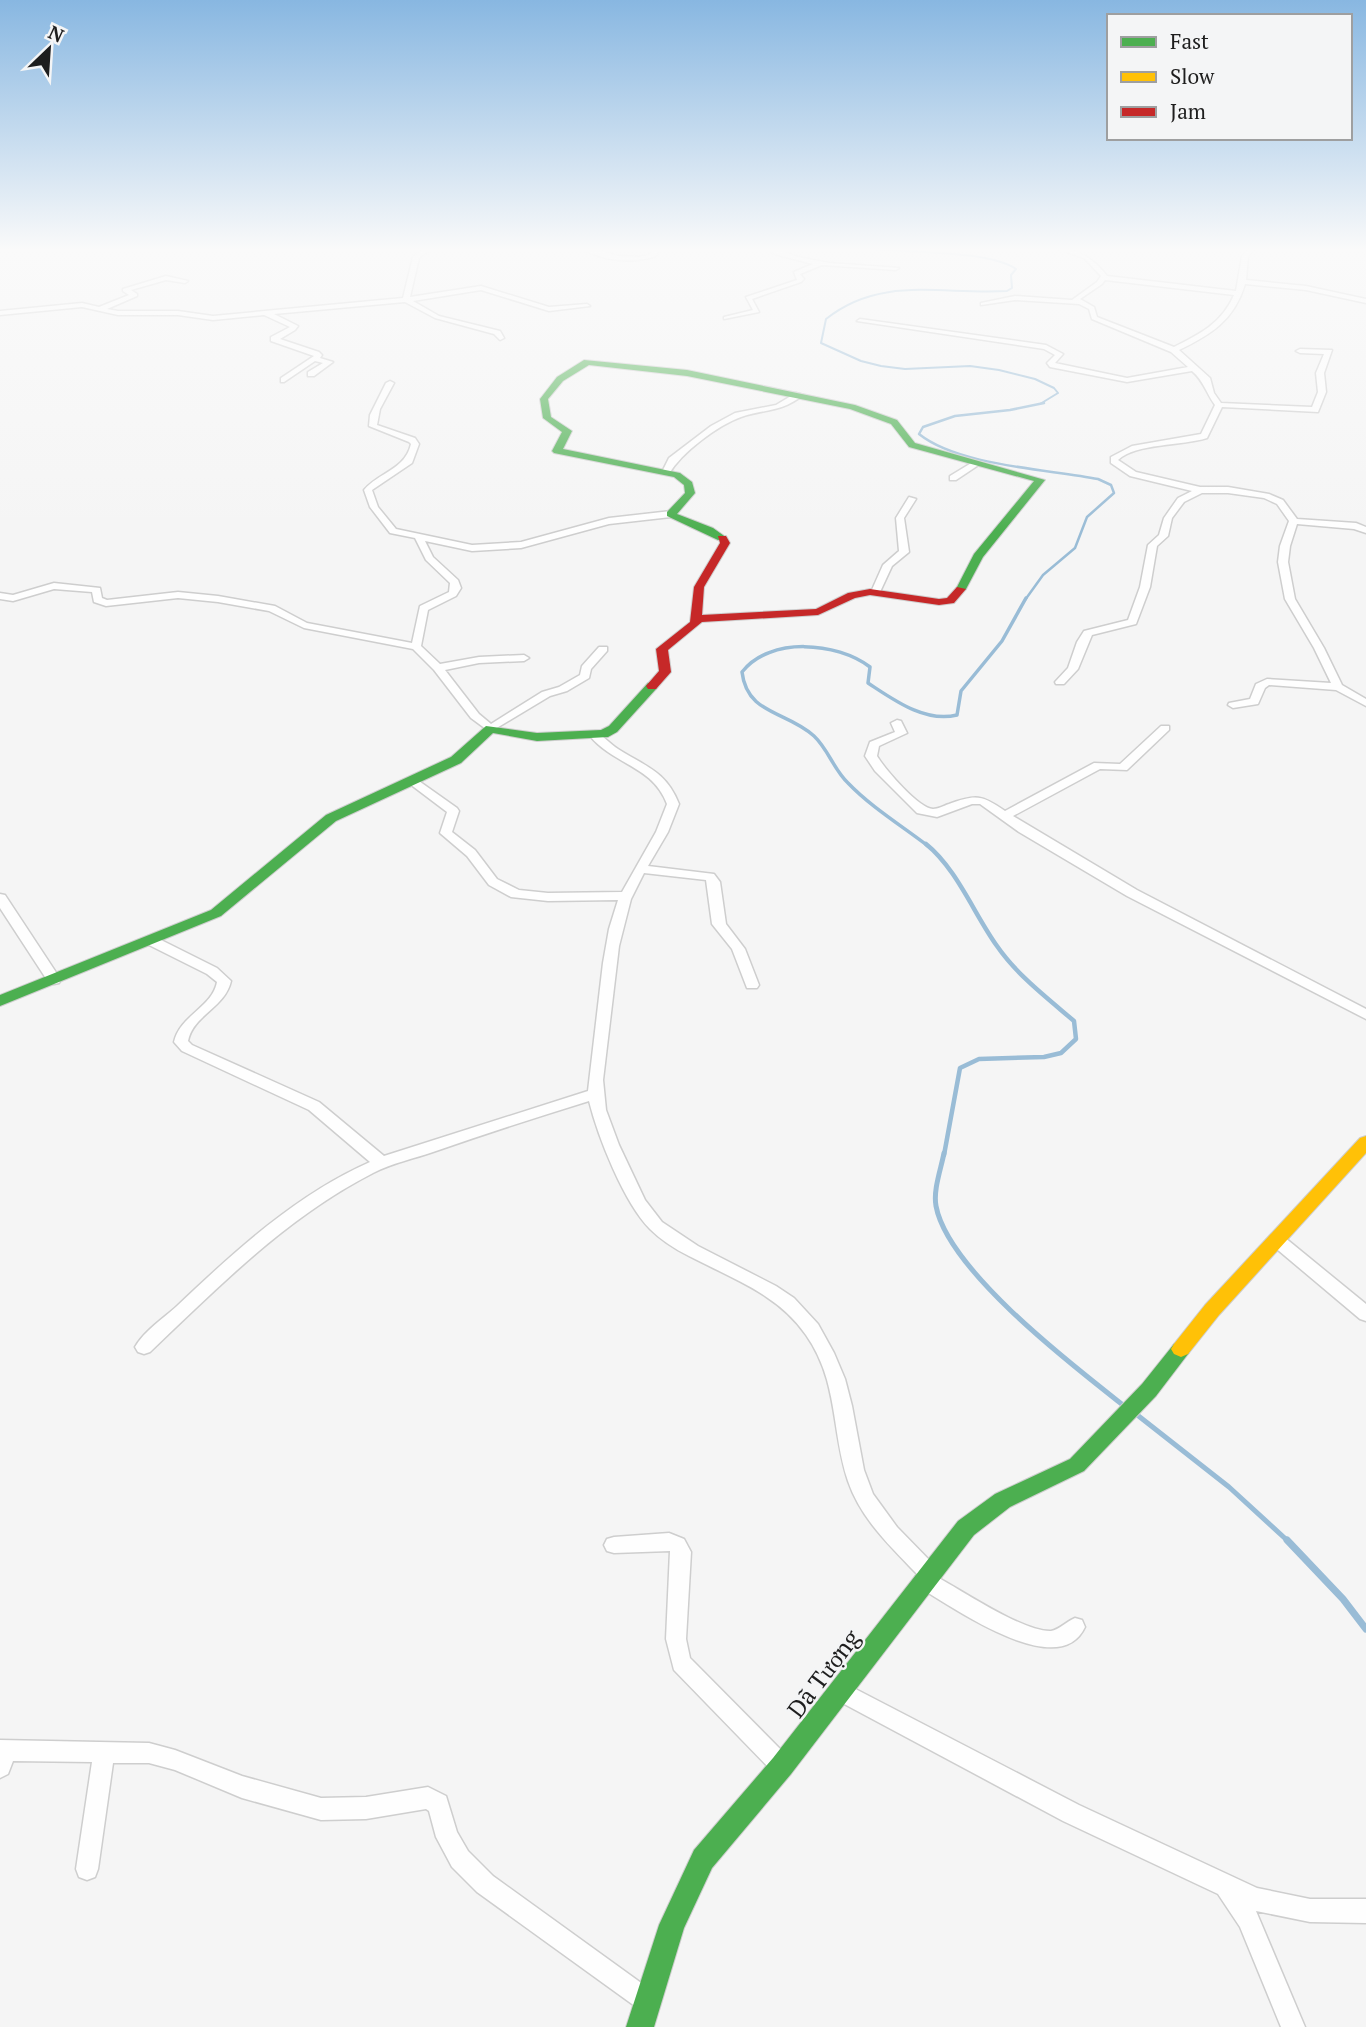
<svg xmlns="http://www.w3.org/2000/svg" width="1366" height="2027" viewBox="0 0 1366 2027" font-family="'PT Serif',serif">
<rect width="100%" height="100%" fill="#f5f5f5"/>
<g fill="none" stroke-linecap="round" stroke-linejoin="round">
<path stroke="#99bcd6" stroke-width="2" d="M852,247C893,254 985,248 1016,269L1011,275L1012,288L1007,291C942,295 881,275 826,319L821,343L861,361L881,366L905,369L970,366L999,370L1035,379L1054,388L1058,393L1040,404"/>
<path stroke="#99bcd6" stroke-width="2.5" d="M1025,600L1043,575L1075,548L1087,517L1114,493L1111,485L1098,479C1047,469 959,466 919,434L923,427L955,416L1010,410L1044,403"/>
<path stroke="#99bcd6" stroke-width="3.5" d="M928,846C902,826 871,807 848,783C834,770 828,749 814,736C787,711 747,715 742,672C770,636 837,642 870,667L868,683C894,700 925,723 957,715L961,691L1002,641L1026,598"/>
<path stroke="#99bcd6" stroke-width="4.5" d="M926,844C957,869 974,914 997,946C1017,975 1047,998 1074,1021L1076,1039L1061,1053L1044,1057L979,1059L960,1068L944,1155"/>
<path stroke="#99bcd6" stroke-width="5" d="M944,1153C941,1169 933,1190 936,1206C948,1270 1072,1365 1123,1405
M1136,1414L1229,1487L1289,1542"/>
<path stroke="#99bcd6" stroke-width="7" d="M1287,1540L1343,1599L1366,1629"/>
<defs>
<path id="street" d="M426,247H433L419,258L410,297L481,286L549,307L587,304L590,306L549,311L481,290L413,301L439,316L500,331L504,338L500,340L494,334L435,318L405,302L274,314L298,326L295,330L280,339L319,352L322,355L320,358L333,362L314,376H308V372L323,363L315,361L284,382H281V378L314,356L271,341V337L290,327L264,315L213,320L178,315H118L82,307L0,315V311L82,303L99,307L129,295L123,291V289L166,276L188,281L185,283L166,280L131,290L137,294V296L107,309L118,311H178L213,316L403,298L413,257Z
M580,247H588L618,256L639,257L651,254L653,250L650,247H657L659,250L656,256C633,264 600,261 580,247Z
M762,247H771L798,257L829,263L899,268L896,270L822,265L800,274L804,279L801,282L752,299L759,312L724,319V317L753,310L746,297L797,280L794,272L813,264L778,255Z
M1052,247C1076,247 1093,258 1107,276L1236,291L1242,256L1250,247H1257L1248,256L1246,280L1306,286L1366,299V303L1306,290L1245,284C1234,321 1210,335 1179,350L1210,378L1214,393L1221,403L1312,407L1318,392L1316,373L1324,354L1300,353L1296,351L1300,349L1332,350L1324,373L1326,392L1318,412L1222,407L1207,438C1182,446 1136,443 1118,460L1136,472L1200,487H1228L1269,494L1283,500L1297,519L1356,523L1366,527V533L1354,529L1297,524L1290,546L1288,562L1295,599L1324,648L1342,685L1366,699V706L1336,690L1269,685L1265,688L1258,704L1233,708L1228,705L1229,703L1250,699L1256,684L1267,679L1331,683L1314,648L1285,599L1278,562L1280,546L1289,521L1277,504L1264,498L1228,493H1202L1184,502L1172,518L1168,536L1157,546L1150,587L1136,624L1092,635L1078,669L1064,684H1056L1055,682L1068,668L1077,642L1084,631L1128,620L1140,587L1148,545L1159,535L1164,518L1178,498L1192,491L1130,476L1111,463V457L1132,446L1201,434L1215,405C1206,393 1204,381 1192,371L1127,382L1050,367L1047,363L1055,355L1044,349L857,321L860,319L1046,345L1063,354L1055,363L1127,378L1188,367L1171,352L1092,319L1089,309L1079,304L1015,300L981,305V303L1015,296L1072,300L1097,282L1101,276L1084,258ZM1105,280L1234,295C1222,323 1200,334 1174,347L1097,317L1094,307L1080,299L1102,284Z
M390,381L394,383L380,409L377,425L415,438L419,444L412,463L372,490L378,507L396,529L472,545L521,542L609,518L671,511L675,514L671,517L609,524L521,548L472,551L425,541L433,557L458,580L461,588L456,596L428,610L421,646L440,664L479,657L524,655L529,658L524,661L479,663L445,670L479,714L491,724L542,692L559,687L580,675L582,666L599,647H607V651L591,669L589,678L567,691L550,696L490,732L471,718L434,670L413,649L304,628L269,611L218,602L178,598L106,606L94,602L92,592L54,589L13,601L0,599V593L13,595L54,583L100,588L102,598L107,600L178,592L218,596L275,606L307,623L412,643L420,606L449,592L450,583L426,560L415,538L390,533L370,507L364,490C379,472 405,470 411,444L409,442L369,426L370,415L386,383Z
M796,393L803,395C782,412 765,409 741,417C718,425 681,453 669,474L662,472L669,458L711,426L735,413L776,405Z
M973,462L980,464L956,480H950V476Z
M909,497L916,499L904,518L909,552L892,566L879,594H873L871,592L883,565L899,551L896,518Z
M897,720L901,721L907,733L879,746L877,756C885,769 918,808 933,809C938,809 943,806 949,804C976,794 982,795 1005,811L1094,763L1120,764L1161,726H1169V730L1127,770L1100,769L1013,816L1137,890L1366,1009V1019L1127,896L1019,832L980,804H972L937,817L917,813L875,771L865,756L870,742L895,732L891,723Z
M596,733C604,736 610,744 618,749C646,767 666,771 679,804L668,832L648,866L714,874L720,882L726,924L745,949L759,985L757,988H747L732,949L712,924L706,880L644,873L631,899L619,946L603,1080L606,1110L619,1145L645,1200L662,1222L698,1246L776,1286L794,1298L818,1324L834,1353L845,1379L852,1406L864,1470L873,1494L897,1527L936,1567L939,1573L937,1577C963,1591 1023,1632 1051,1631C1059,1630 1067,1621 1075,1618L1082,1620L1085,1627C1059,1684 950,1605 917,1586L914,1580L917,1574C890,1546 861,1519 848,1481C831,1431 839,1382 806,1335C778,1294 731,1278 689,1256C675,1249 661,1240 650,1229C624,1203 598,1137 589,1101C537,1117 485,1134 433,1152C413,1159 392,1163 373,1173C287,1217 219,1286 150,1352L144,1354L138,1352L135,1347C144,1331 164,1318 177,1306C235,1251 297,1194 370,1162L309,1110L182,1051L174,1042C180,1015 212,1008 217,982L207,974L147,944L145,941L147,938H157L217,968L231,981C225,1008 193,1015 188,1041L192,1045L319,1102L384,1156L588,1091L603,963L609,929L618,900L548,901L511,897L489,885L467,856L440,833L447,812L406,781L408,779H416L457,808L459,811L452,832L475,850L497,879L519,890L548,893L622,892L656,832L667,804C653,766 614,765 590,736Z
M0,894L5,895L61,980L59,983L54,984L47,980L0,908Z
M1278,1235L1284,1237L1366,1304V1321L1360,1319L1272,1245L1270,1241L1272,1237Z
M669,1533L684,1539L691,1552L686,1639L690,1658L790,1759L793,1766L790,1773L782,1777L774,1773L674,1670L666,1639L670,1551L614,1553L607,1551L604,1545L607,1539L614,1537Z
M840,1681L1079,1805L1257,1888L1310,1899H1366V1923L1310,1922L1256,1911L1305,2027H1281L1240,1927L1218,1894L1063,1821L833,1698L830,1691L833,1684Z
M0,1740L149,1743L175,1750L242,1776L321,1798L366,1797L428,1787L446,1796L457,1832L468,1851L493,1876L655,1993L659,2001L655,2009L647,2013L639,2009L477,1892L452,1867L436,1837L429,1811L426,1809L366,1819L321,1820L242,1798L175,1770L149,1763H113L98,1869L95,1877L87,1880L79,1877L76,1869L92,1762L13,1761L8,1774L0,1778Z"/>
<path id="fast" d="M584,360L687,370L855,405L897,420L915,443L1045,480L983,557L966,589L961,592L956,589L974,554L1034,481L909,447L891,424L850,409L687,376L589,365L563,381L548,399L551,417L572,431L563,449L680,473L692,482L695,493L677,514L713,528L727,538L718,540L667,516V512L685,493L684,485L674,477L554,453L552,451L562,432L543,418L540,399L557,377Z
M652,682L658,686L656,689L617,732L608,737L537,741L493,733L461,763L336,821L221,916L0,1006V995L211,910L326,815L451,757L486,726L537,733L601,730L609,726L648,683Z
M1181,1341L1188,1344L1191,1349L1188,1354L1156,1396L1084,1471L1010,1507L974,1535L791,1774L712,1868L684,1928L654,2027H626L659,1925L694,1850L773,1758L958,1521L995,1494L1070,1459L1142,1384L1174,1344Z"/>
<path id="slow" d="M1366,1136V1153L1219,1315L1188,1354L1181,1357L1174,1354L1171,1349L1174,1344L1205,1305L1360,1138Z"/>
<path id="jam" d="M718,536H726L730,543L704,587L702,615L816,609L848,593L870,589L939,599L947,598L957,587L966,589L954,603L939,605L870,595L855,598L818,615L702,622L668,650L671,672L656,689H648L646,686L659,671L656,649L690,622L694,587L720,543Z"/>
</defs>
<use href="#street" stroke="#cecece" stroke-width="3"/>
<use href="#fast" stroke="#cecece" stroke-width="2"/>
<use href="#slow" stroke="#cecece" stroke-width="2"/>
<use href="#jam" stroke="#cecece" stroke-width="2"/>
<use href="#street" fill="#fefefe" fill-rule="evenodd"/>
<use href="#fast" fill="#4caf50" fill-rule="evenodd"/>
<use href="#slow" fill="#ffc107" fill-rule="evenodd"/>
<use href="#jam" fill="#c62828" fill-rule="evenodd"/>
</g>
<linearGradient id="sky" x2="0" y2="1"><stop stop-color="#88b7e1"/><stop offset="0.47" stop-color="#fafafa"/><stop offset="1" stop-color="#fafafa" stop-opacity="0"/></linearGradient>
<rect width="1366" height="531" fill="url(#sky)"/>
<g text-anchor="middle" stroke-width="5" stroke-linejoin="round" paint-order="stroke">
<g font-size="24" fill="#1e1e1e" stroke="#f4f5f6">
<text transform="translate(824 1674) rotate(-53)" y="8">Dã Tượng</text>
</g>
</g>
<rect x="1107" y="14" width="245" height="126" fill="#f4f5f6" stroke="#9e9fa0" stroke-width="2"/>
<rect x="1121" y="37" width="35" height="10" fill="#4caf50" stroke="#9e9fa0" stroke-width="2"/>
<text x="1170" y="49" font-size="21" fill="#1e1e1e">Fast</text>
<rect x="1121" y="72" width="35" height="10" fill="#ffc107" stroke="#9e9fa0" stroke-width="2"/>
<text x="1170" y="84" font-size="21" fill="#1e1e1e">Slow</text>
<rect x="1121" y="107" width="35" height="10" fill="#c62828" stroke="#9e9fa0" stroke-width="2"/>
<text x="1170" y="119" font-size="21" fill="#1e1e1e">Jam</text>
<g transform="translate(49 49) rotate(25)" stroke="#f4f5f6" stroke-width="5" paint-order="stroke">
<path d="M0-5L12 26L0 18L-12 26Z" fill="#1e1e1e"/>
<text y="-10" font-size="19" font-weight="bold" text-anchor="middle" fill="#1e1e1e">N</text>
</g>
</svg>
